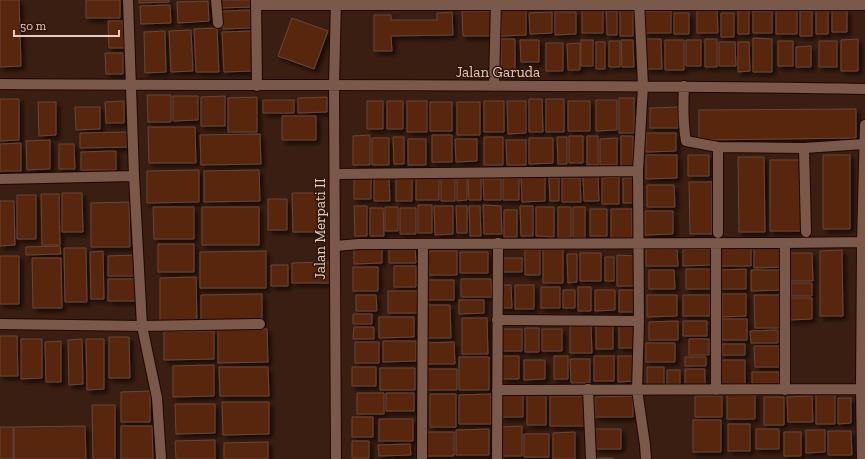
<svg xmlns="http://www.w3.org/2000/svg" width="865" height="459" viewBox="0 0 865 459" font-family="'Zilla Slab',serif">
<defs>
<filter id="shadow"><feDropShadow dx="3.5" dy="3.5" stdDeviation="2" flood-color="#0009"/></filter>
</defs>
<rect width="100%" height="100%" fill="#3a1e12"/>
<path fill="#59250c" stroke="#67473a" filter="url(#shadow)" d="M0,0H19L21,66L0,67Z
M86,0H120V18H86Z
M139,0H169V2L139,3Z
M219,0H251L252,7L219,8Z
M208,1L209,21L178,23L177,2Z
M170,5L171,23L141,24L140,6Z
M697,8H717L718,33H697Z
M501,9H526V35L501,36Z
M582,9H603V33H582Z
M776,9H797V34H776Z
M250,10L251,28L223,29L222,11Z
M620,10H633V36H620Z
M749,10V34H738V11Z
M816,10H828V34H816Z
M832,10H847V32H832Z
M462,11H491V36H463Z
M606,11H617V35H607Z
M645,11H671V33H645Z
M753,11H772V33H753Z
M800,11H812V36H800Z
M452,12L453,35L391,36L392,51H374V15H391V20H437V13Z
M552,12V33L530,34L529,13Z
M555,12H576V34L555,35Z
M674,13H689V34H674Z
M721,13H734V37H721Z
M292,18L328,31L314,69L278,56Z
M108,21H123L124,48H109Z
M217,28L219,72H196L194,29Z
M191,30L193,71L171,72L169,31Z
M165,31L166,72L145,73L144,32Z
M251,31L252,71L224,72L222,32Z
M753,38L772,39V72H753Z
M501,39H515V73H501Z
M646,39H661L662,69H646Z
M705,39H717V67H705Z
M858,39V71H841V40Z
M520,40H539V62H521Z
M581,40H593V66H581Z
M621,40H633L634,67H622Z
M665,40H684V70H665Z
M686,40H701V66H686Z
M609,41H620V67H609Z
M778,41H793V66H778Z
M819,41H837V67H819Z
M596,42H605V69H596Z
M719,42H735L736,66H719Z
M738,42H749L750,71L738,72Z
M546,43H563V71H546Z
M580,43V70H568L567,44Z
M811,46V67H796V47Z
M105,53H123V74H106Z
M147,95H171V122H148Z
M173,96H198V120L173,121Z
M225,96V126H201V97Z
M257,97V132H228V98Z
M327,97V112L298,113V98Z
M619,98H634V133H619Z
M0,99H19V140L0,141Z
M529,99H542L543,132H529Z
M546,99H564V132H546Z
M263,100H294V113H263Z
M596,100H617V130L596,131Z
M124,101V123H106L105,102Z
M367,101H383V129H367Z
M387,101H403V129H387Z
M407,101H427V132H407Z
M484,101H504V132H484Z
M507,101H526V133L508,134Z
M568,101H590V131H568Z
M38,102H56V135L39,136Z
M430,102H452V131H430Z
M457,102H480V135H457Z
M75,107H100V129L76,130Z
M678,107V128H650V108Z
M856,109V138L699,140V110Z
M282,116H316V140H282Z
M148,127H195L196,163H149Z
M131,132V147L80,148V133Z
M646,133H676V151L646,152Z
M260,134L261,164L201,165L200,135Z
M370,135V165H353V136Z
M432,135H452V162H432Z
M569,136H583V163H569Z
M587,136H598V165H587Z
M621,136H633V166H621Z
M393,137H404V164H394Z
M484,137H503V165H484Z
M557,137H567V164H558Z
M372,138H389V165H372Z
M529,138H553V163L529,164Z
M617,138V165H600V139Z
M408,139H426V165H408Z
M455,139H477V161L456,162Z
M50,140V169L27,170L26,141Z
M506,140H526V165H507Z
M21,143V171H0V144Z
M59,144H74L75,169H59Z
M116,151V170H81V152Z
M646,155H677V178L646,179Z
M688,155H709V176H688Z
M823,155H850V229H823Z
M738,157H764L765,232H739Z
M770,160H801V231H770Z
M199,170V202L147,203V171Z
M259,170L260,201L204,202V171Z
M598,175L599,201H584L583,176Z
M521,176H545V201L522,202Z
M374,177H389L390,201H374Z
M416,177H439V200H416Z
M519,177V200H503V178Z
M619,177V204H602V178Z
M354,178H371V199H354Z
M396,178H412V201H396Z
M441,178H455V201H441Z
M457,178H467V200L457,201Z
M468,178H481V200H469Z
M549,178H559V201H550Z
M562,178H580L581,202H562Z
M623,178H635V203H623Z
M483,179H501V200H484Z
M689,182H712V234H690Z
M647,185H674L675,207H647Z
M62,193H82L83,232H62Z
M292,193H321V232H293Z
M41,194H59L60,245H42Z
M17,195H36V239H17Z
M268,199H287V230H268Z
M0,201H14L15,245L0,246Z
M129,202L130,247H91V203Z
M418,205H432V233H418Z
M483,205L501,206L502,234H484Z
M354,206H367V236H355Z
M434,206H453V234L435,235Z
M456,206H467V233H457Z
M469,206H480L481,236H470Z
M520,206H533V236H521Z
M153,207H194V239H154Z
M202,207H259V245H202Z
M385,207H398V231H385Z
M536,207H554V237L536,236Z
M558,207H571V237L558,238Z
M573,207H585V238H573Z
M370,208H383L384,236H370Z
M400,208H416V234H400Z
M590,209H607V236H590Z
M611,209H632V238H611Z
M504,210H517V237H504Z
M645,211H673V234L645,235Z
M158,244H194V272H158Z
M60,246L61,254L26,255V247Z
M389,246H415L416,263H389Z
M354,247H382V263L354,264Z
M64,248H86L87,302H65Z
M543,248H563V283H543Z
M720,248H751V266H720Z
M754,248H784V267L754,268Z
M525,249H540V275H525Z
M646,249H677L678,266H646Z
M683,249H711V265L683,266Z
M842,250L843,316H820V251Z
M103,251L104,299H91L90,252Z
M266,251V288H200V252Z
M428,251H457V275H429Z
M460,252H488V273H460Z
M580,253H601V281H580Z
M788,253H812L813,281H789Z
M567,254H577V282L568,283Z
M135,255V276H108V256Z
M617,255L636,256V286H617Z
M0,256H19V304H0Z
M605,257H614V281H605Z
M32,258H61L62,308H33Z
M500,258H522V272H500Z
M332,262V283H292V263Z
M271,265H288V286H271Z
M394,266H416V287H394Z
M353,267H378V291H353Z
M686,269H711V289H686Z
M746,269V289H720V270Z
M649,270H674L675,289H649Z
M751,270H783V290L751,291Z
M196,277L197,323L160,324V278Z
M108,279H137L138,301H108Z
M461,279H491L492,297H461Z
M426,280H454V300H426Z
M791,283H812V296H791Z
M500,285H511L512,308H500Z
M515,285H534V309H515Z
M541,287H560V308H541Z
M578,287H591V311H578Z
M563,290H575V308H563Z
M595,290H615V310L595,311Z
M619,290H634V312H619Z
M388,291H417L418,313H388Z
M262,294V324H201V295Z
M722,294H746V316L722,317Z
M356,295H376L377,311H356Z
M647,295H677V316L647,317Z
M683,295H710V316H683Z
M754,295H780V328H755Z
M789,298H812V319L789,320Z
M459,300H484V313L459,314Z
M425,305H450L451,338H426Z
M353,314H372V324H353Z
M379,317H414V337L379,338Z
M462,318H487L488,354H462Z
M722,319H747V340H722Z
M678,321V340H649V322Z
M683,321H707V336H683Z
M570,325H591L592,353H570Z
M596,325H613V349H596Z
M619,325H634V348H619Z
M354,327H374V339H353Z
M525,328H539V352H525Z
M218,329H267L268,362L218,363Z
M500,329H522V351H500Z
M542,329H562V351H542Z
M778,330V343H751L750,331Z
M164,331H214V359L164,360Z
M0,336H17L18,376H0Z
M109,337H129L130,378H109Z
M21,339H42V378L21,379Z
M82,339L83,384L69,385L68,340Z
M86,339H104V389L87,390Z
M689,339H709V355H689Z
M61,341V382H46L45,342Z
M383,341H416V361L383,362Z
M355,342H379V363H355Z
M454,342L455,364H425V343Z
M646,343H675V362H646Z
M722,344H745V355H722Z
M754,346H779V367H755Z
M502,356H519V379H502Z
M554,356H568V379H554Z
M594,356H614V381H594Z
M618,356H636V381L618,382Z
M459,357H489V390H459Z
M685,357H706V366H685Z
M570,359H590V383H571Z
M524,360H545V379L524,380Z
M721,360H745V384H721Z
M214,365V396L173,397V366Z
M219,367H268L269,396H220Z
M352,367H376V386H352Z
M647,367H664V385H647Z
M380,368H415V390H380Z
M427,369H457V390H427Z
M685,369H705V385H685Z
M667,370H680V384H667Z
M752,372H779V384H752Z
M150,391V422H121V392Z
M357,393H384V414H357Z
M386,393H414V411H386Z
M430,394H456V427H430Z
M491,394V424H459V395Z
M727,394H755V419H727Z
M816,394H835V424H816Z
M501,395H523V417H501Z
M527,395H546V425H527Z
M550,396H585V426H550Z
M633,396V417H595V397Z
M695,396H722V417H695Z
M812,396L813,422H788L787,397Z
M764,397H784V425H764Z
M838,398H851V423L838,424Z
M222,402H269V434L223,435Z
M175,404H215V433L176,434Z
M92,405H115V459H93Z
M352,417H373V437H352Z
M379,419H413V441H379Z
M693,420H721V452H693Z
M728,424H750V451H728Z
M85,426L86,459H14V427Z
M121,426H152L153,459H121Z
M522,426V456H502V427Z
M0,427H13V459H0Z
M489,429V455H456V430Z
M595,429H621V449H595Z
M756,429H779V449H756Z
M806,430H825V452L806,453Z
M828,431H851L852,455H828Z
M426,432H454V456H426Z
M575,432V459H553V433Z
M784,432H801V456H784Z
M524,434H549V457H524Z
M215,440V459H176L175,441Z
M352,441H369V458H352Z
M268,442V459H224V443Z
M410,444L411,455L379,456L378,445Z
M595,458H613V459H595Z"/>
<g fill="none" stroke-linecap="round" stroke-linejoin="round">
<defs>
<path id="minor" d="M128,0L134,176L142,326L157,398L161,459
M216,0L218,23
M256,0L257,86
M639,0L643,86L638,171L639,321L637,390L645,445L646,459
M256,5H865
M0,84C288,86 577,84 865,89
M494,86L496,0
M684,86C683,104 683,124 686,141L718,147L804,148L864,144
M804,148L806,232
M336,174L638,171
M0,179L134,176
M718,233V147
M785,243V390
M335,246L359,244L785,243L862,242
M497,320L639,321
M0,324L142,326L260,324
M588,389L591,459
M497,390L861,389
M716,390V244
M336,459L334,85L336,0
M422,459L423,244
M497,459L498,243
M862,459L861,389L862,242L865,125"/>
</defs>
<use href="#minor" stroke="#200600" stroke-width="12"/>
<use href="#minor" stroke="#7a594b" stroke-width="10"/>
</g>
<g text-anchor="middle" stroke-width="3" stroke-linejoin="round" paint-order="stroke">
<g font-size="15" fill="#e1cdc5" stroke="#2f1408">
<text x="498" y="77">Jalan Garuda</text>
<text transform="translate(320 229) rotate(-90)" y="5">Jalan Merpati II</text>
</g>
</g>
<path d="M14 30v6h105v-6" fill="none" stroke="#e1cdc5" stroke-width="2"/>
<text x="20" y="30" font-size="12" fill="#e1cdc5" stroke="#2f1408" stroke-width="3" paint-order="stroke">50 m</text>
</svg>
